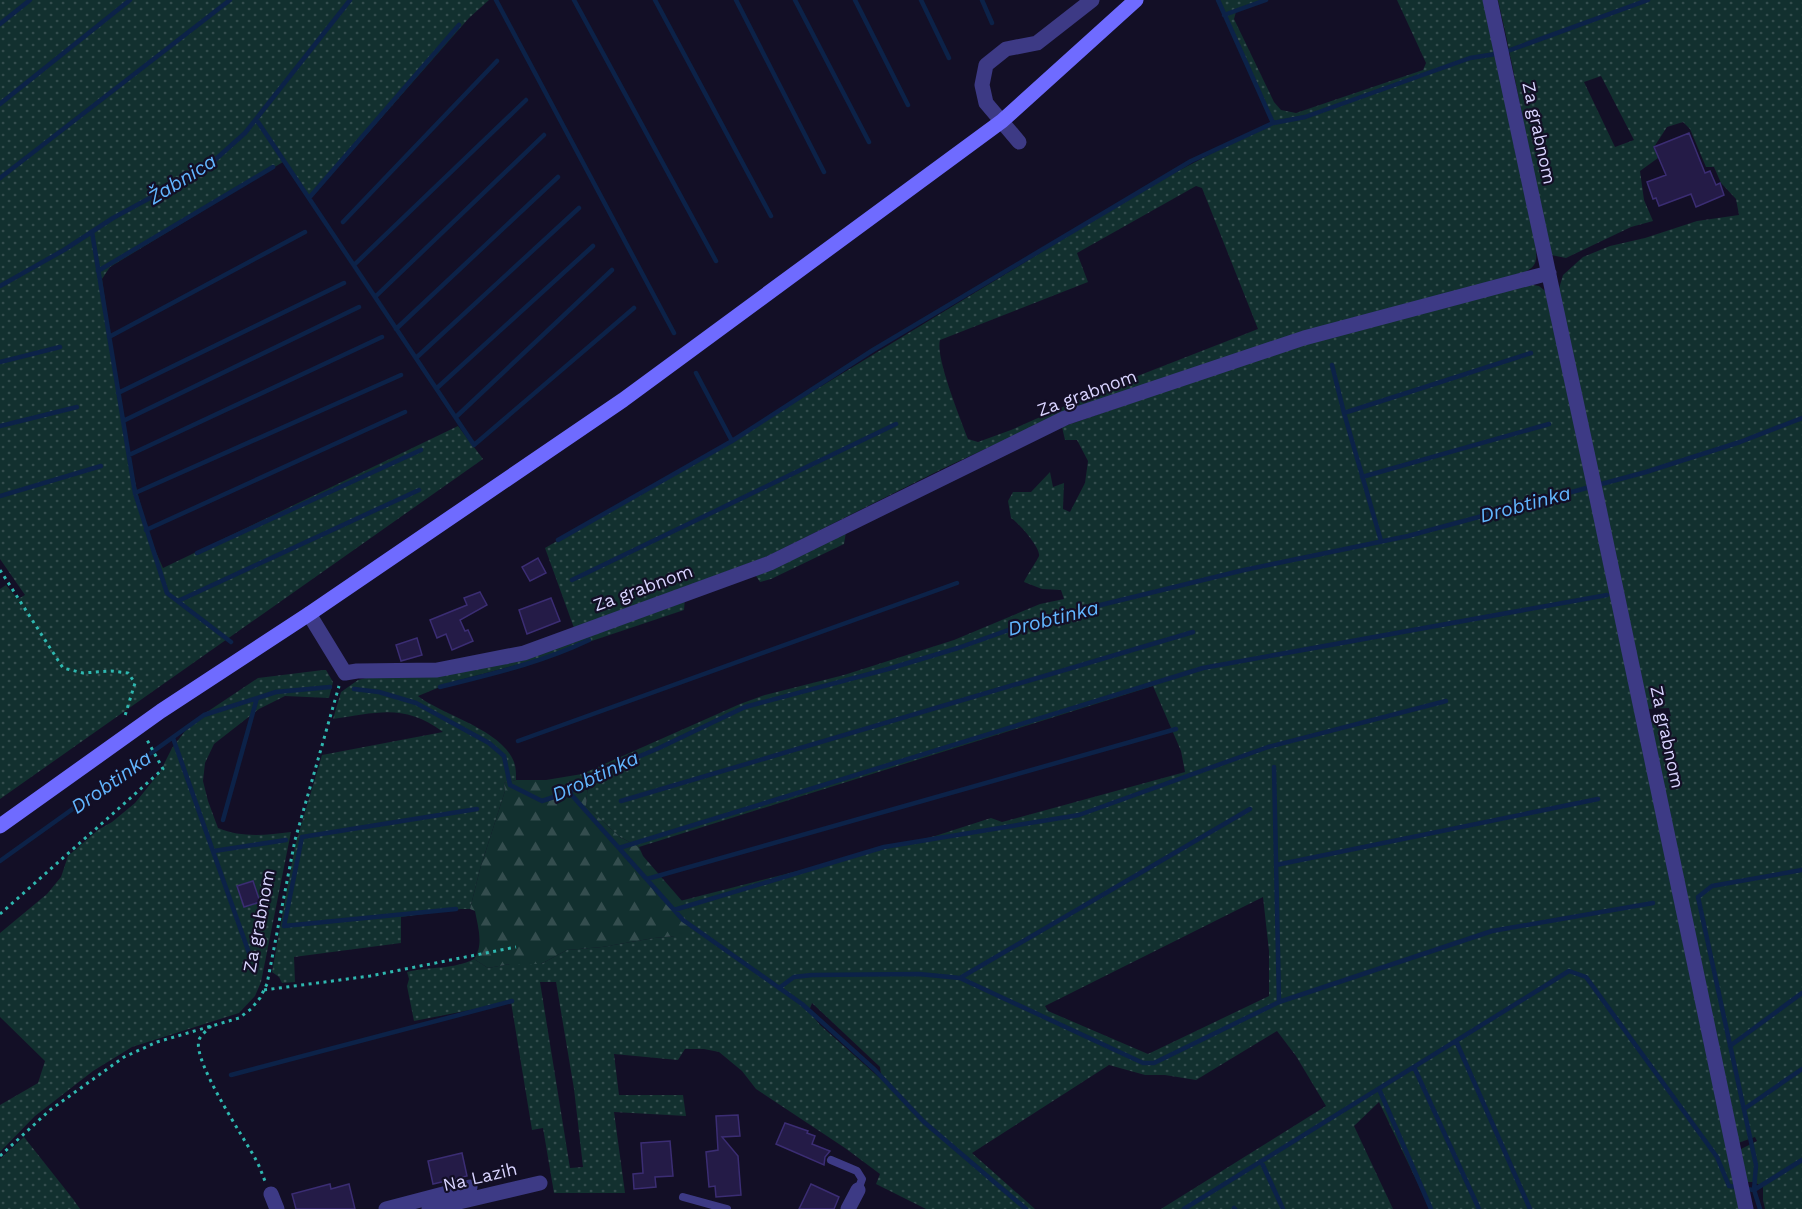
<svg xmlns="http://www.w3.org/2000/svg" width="1802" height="1209" viewBox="0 0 1802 1209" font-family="'Work Sans',sans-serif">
<defs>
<pattern id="green-dots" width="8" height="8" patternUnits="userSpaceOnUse" patternTransform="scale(1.5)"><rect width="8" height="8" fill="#12302f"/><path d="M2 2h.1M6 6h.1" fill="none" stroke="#344d4e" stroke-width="1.8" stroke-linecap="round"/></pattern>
<pattern id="forest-firs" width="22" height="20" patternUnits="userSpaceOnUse" patternTransform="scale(1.5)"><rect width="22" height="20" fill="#12302f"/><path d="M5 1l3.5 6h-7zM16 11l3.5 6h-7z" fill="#344d4e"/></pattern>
</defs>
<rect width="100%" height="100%" fill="#130f26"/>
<path fill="url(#green-dots)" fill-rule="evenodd" d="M0,0H489L469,18L310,199L283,162L110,267L102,279C109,331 117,383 126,435C134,481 143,526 163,568L458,426L483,459L0,799V589L6,585L18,599L25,595L0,559Z
M1216,0H1267L1236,12L1234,19L1274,102L1281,110L1296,113L1423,70L1426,63L1397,0H1486L1535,242C1538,265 1537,267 1516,276L1011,437L944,468L768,556L574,628L545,548L751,429L1155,183L1272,122ZM1196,186L1202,188L1258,329L1135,377L1128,378L1011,430L978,442L968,439C961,420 935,357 940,340L1088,282L1077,253Z
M1498,0H1802V1209H1765L1763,1200V1187L1754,1182H1747L1739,1150L1757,1141L1755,1137L1738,1143L1650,720L1671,716L1669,708L1647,709L1558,292L1563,275L1583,257L1610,246L1645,238L1697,221L1739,215L1736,199L1721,183L1714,167H1706L1690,129L1683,122L1667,127L1654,147L1658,158L1640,171L1644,200L1653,221L1631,227L1566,258L1551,255C1531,170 1518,85 1498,0ZM1601,76L1634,140L1615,147L1584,82Z
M1527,284L1539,286L1549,294L1741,1209H1430L1379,1102L1354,1126L1393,1209H1161L1326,1106L1296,1056L1277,1031L1196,1080L1165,1075H1145L1109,1065L972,1153L1035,1209H926L876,1184L880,1174L845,1148L756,1089L742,1071L719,1052L704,1049H685L678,1060L614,1054L619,1095H683L686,1116L614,1112L625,1193H554L543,1128L532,1130L511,1002L414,1021L407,986L409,979L407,972C430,966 453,970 474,959L488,968L510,964H541L567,950L602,947L654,938L675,936L689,909L680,901L935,836L991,818L1002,822L1185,772L1181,751L1153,686L639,847L620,837L586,806L588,783L582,774L740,704L765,695L844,675L954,640L1040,604L1064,599L1061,590L1042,589L1024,582C1026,577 1038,559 1039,556C1041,548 1018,522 1011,518L1008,501L1013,492H1031L1050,472L1053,487L1064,483L1063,509L1070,512L1085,483L1088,461L1077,440H1065L1062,427L1316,339ZM1263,897L1269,951V996L1148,1054L1048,1011L1045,1006ZM540,982H556L574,1089L583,1167L570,1168ZM812,1003L880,1067L882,1080L820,1025L809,1011Z
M846,532L844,544L771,579L760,582L754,573Z
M685,598L684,610L535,660L452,682L418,696C444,716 501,729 514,762C516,767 516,774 516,780L504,783L505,791L480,869L470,909H461L401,917V943L294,957L295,982L282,983L279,977L272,972L295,846L322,755L443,732C404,703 377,713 333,719L341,692L358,680L370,677L440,673Z
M323,670H326L333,682L329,698L285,696L259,709L214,744L205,763L203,781L208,801L218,828C242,838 266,835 291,832L261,982L255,996L239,1013L132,1047L93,1071L35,1116L0,1152V1105L38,1083L45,1061L0,1017V933L47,894L61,877L68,856L98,830L112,822L135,803L160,772L172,748L192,722L258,678Z
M24,1137L73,1199L80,1209H0V1159Z"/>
<path fill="url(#forest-firs)" d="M582,774L588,783L586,806L620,837L639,847L643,856L689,909L693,923L683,941L675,936L654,938L602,947L567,950L541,964H510L488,968L474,959C484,945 478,927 475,911L470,909L480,869L505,791L504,783L516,780H546Z"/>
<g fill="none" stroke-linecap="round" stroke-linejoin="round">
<path stroke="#0c2248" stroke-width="4.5" d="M496,0L674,333
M574,0L716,261
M655,0L771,216
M736,0L824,172
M795,0L869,142
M855,0L908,105
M921,0L949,58
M982,0L992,23
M1218,0L1273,123
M1224,15L1266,0
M0,24L30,0
M0,104L130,0
M256,119L474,445L634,308
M0,178L230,0
M309,198L459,25
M343,222L497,61
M92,232L135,493L167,593L231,642
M354,265L526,100
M98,271L273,167
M0,286L64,250L113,218L207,167L245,133L350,0
M375,297L544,135
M396,329L558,177
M109,337L305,232
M416,358L579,208
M0,362L60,347
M1332,365L1344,413L1381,541
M696,373L732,441
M437,388L593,246
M118,393L344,283
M1344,413L1531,353
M457,416L612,270
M123,421L359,307
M0,426L77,407
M129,455L382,337
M1362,477L1549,424
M135,493L401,375
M0,496L101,466
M146,530L405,412
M558,540L732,441L873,350L1191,161L1273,123L1305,117L1470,58L1502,53L1648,0
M197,553L421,450
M572,580L896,424
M178,601L419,490
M440,687C491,674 541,663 589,640
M354,689L379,692L416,703L489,743L504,756L510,785L542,801L569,792L602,772L659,748L745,707L888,669L958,648L1031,622L1244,570L1408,536L1646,472L1740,442L1802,418
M173,738L249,953
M518,741L957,583
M1274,767L1279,1002
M569,792L683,920L802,1004L875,1070L924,1122L1026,1209
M621,801L1193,632
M223,820L257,698
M619,848L1203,668L1607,595
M214,851L286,840
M0,861L204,715L276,692L330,687
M1276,865L1598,799
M647,879L1176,729
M456,909L284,926L302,837L477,809
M674,910L884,847L1079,815L1268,747L1446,701
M960,978L1250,809
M779,988L794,977L812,975L919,974L960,978L1143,1063H1154L1279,1002L1492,931L1653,903
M1456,1041L1530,1209
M1730,1046L1802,993
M1414,1067L1479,1209
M231,1075L512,1001
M1379,1089L1431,1209
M1744,1109L1802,1069
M1261,1161L1283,1209
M1746,1189L1754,1190L1760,1209
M1754,1190L1756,1165L1698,897L1712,886L1802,870
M1754,1190L1802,1160
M1234,1208L1235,1209
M1184,1209L1569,971L1586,977L1717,1157L1729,1186L1738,1187"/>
</g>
<path fill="#241b47" stroke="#3b2d73" stroke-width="1.5" d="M1689,133L1705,173L1710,171L1716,185L1720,183L1724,195L1696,207L1691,194L1659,206L1656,198L1653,199L1647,182L1666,175L1654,147Z
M538,558L546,573L530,581L522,567Z
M480,592L487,605L460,620L465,631L468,630L473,641L452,650L446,634L437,638L430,620L467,605L464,598Z
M551,598L560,621L527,634L519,610Z
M417,638L422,655L401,661L396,645Z
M253,881L260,902L244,907L237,886Z
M738,1115L740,1136L722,1137L738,1156L741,1195L716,1197L715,1186L709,1187L706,1152L718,1150L716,1116Z
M785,1123L808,1131L807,1133L815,1136L812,1144L830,1151L825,1157L824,1165L776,1144Z
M670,1141L673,1176L655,1177L656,1187L634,1189L633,1174L643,1173L641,1143Z
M462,1153L467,1176L433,1184L428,1161Z
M330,1184L331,1189L349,1184L355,1209H296L292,1194Z
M811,1184L839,1197L834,1209H799Z"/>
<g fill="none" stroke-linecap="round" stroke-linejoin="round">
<path stroke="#2fb8b0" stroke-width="3" stroke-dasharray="3 4.5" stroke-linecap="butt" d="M0,570L63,668L83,673L111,671L128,673L135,683L124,719
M0,914L163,769L146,738
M264,990L370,976L516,947
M211,1026C207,1030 200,1036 199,1040C192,1061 245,1139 256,1160C260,1167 262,1174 265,1181
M0,1156L50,1110L124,1057L157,1042L239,1018L251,1009L260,998L267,984L295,840L339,686"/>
<path stroke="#3d3a85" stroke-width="8" d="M831,1160L857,1171L862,1179L858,1190
M683,1197L727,1209"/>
<path stroke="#3d3a85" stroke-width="15" d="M1490,0L1596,494L1746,1209
M1019,142L986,103L982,85L986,65L1006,49L1037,43L1092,0
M309,614L345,673L357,671L437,670L524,653L770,563L1065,418L1304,338L1549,273
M271,1194L277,1209
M386,1209L470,1187
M429,1209L540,1183
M848,1209L858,1190"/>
<path stroke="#6f6bff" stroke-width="15" d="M0,826L161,711L309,614L623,400L1002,121L1136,0"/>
</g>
<g text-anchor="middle" stroke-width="4.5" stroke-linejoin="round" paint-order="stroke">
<g font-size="18" fill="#d9d4ff" stroke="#130f26">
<text transform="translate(1539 133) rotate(78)" y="6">Za grabnom</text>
<text transform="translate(1087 393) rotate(-20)" y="6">Za grabnom</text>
<text transform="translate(643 588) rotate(-20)" y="6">Za grabnom</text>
<text transform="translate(1667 737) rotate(78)" y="6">Za grabnom</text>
<text transform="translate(259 921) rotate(-79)" y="6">Za grabnom</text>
<text transform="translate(480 1177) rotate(-13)" y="6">Na Lazih</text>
</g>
<g font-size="20" font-style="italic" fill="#62b6ff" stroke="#130f26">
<text transform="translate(182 179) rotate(-32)" y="7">Žabnica</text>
<text transform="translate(1525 504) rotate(-15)" y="7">Drobtinka</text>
<text transform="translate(1053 618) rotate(-14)" y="7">Drobtinka</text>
<text transform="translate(595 776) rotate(-25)" y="7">Drobtinka</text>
<text transform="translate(111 782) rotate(-35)" y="7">Drobtinka</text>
</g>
</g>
</svg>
